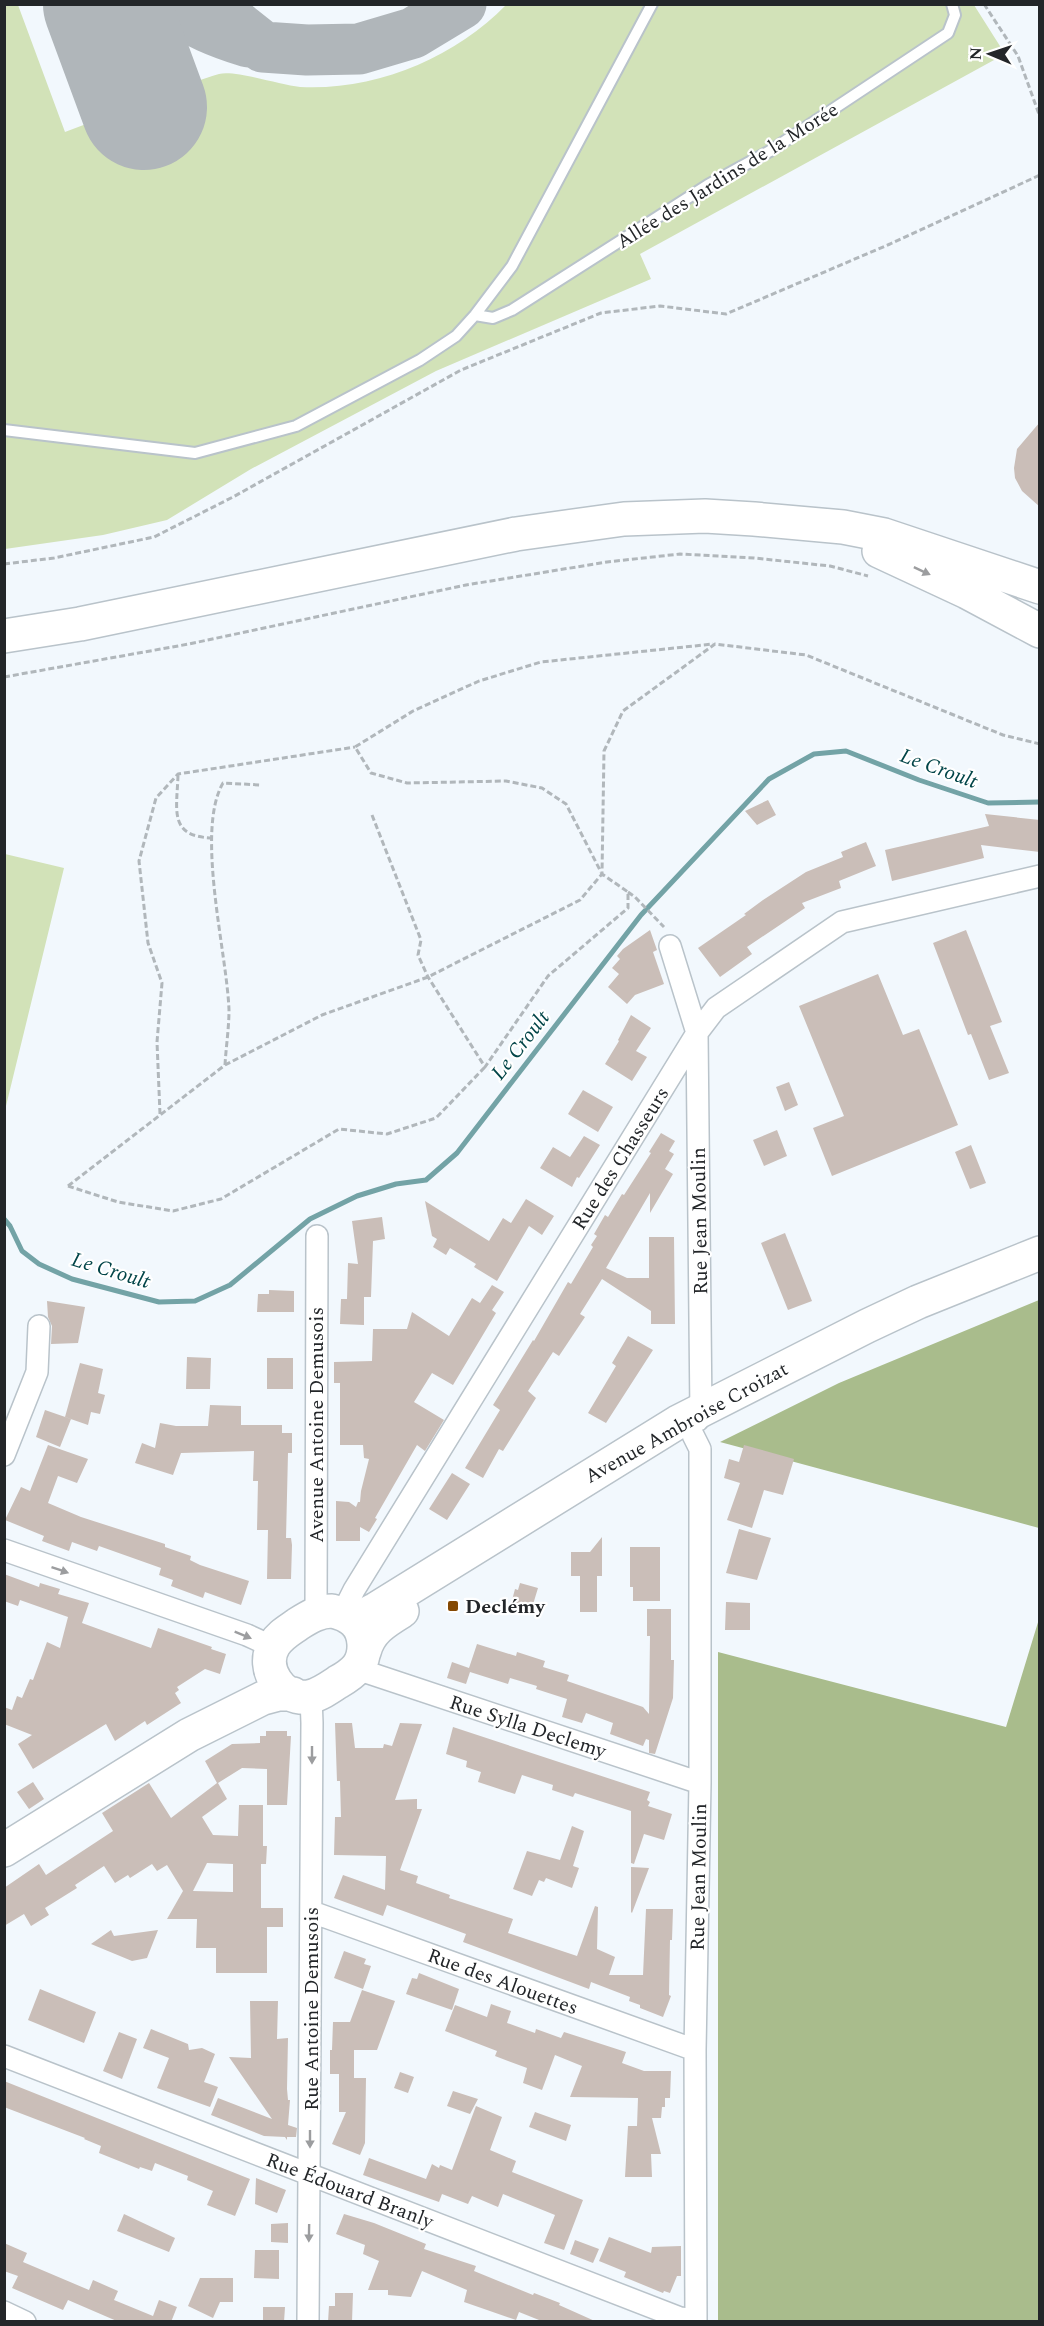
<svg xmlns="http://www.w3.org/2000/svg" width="1044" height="2326" viewBox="0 0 1044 2326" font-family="Spectral,serif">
<rect width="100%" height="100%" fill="#f2f8fd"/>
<path fill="#d2e2b8" d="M4,5H18L65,132C100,119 136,105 172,92C187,86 203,78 219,74C236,70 279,85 300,87C376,91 454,58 506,5H974L1005,54L640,254L651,279L436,371L251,469L167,520L103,535L5,549Z
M5,854L64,868L6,1106H4Z"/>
<path fill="#a9bc8c" d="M1039,1300V1528L720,1442L839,1383Z
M1039,1619V2321H718V1652L1006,1727Z"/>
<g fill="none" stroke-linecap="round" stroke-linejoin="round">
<path stroke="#73a3a6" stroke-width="5" d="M4,1219L10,1226L22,1251L39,1264L72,1279L159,1302L195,1301L230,1285L310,1219L357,1196L396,1184L426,1180L457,1153L641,915L769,779L814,754L846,751L919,780L988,803L1040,802"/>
<path stroke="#b0b6ba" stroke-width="51" d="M171,4C192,23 222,34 248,42
M219,4L233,23L263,47L307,50L359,49L413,33L461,4"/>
<path stroke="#b0b6ba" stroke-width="126" d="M106,4L144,107"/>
</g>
<path fill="#cabeb8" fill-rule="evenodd" d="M1040,422V507L1022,491L1015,478L1014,468L1017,449Z
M768,800L776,815L757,825L745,811Z
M985,814L1040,820V852L981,845L984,858L892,881L885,850L989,826Z
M866,842L876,866L839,881L841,888L802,903L805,908L747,947L752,954L720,977L698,948L746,915L744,914L763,900L806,872L843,857L841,852Z
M650,930L657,950L653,952L664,984L635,995L627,1004L608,987L619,974L612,968L620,959L617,956L623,949Z
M966,930L1002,1022L990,1026L1009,1073L989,1080L971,1034L968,1035L933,943Z
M878,974L903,1035L919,1029L958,1125L832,1176L813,1128L844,1116L799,1006Z
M631,1015L651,1028L636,1051L647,1057L632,1081L605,1064L619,1041L618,1040Z
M789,1082L798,1105L785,1111L776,1087Z
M583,1090L613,1107L598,1132L568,1114Z
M777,1130L787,1156L764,1166L753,1140Z
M661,1133L675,1141L669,1151L674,1154L665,1169L673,1174L650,1213V1193L606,1268L627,1278H649V1237H674L675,1324H651V1311L602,1279L580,1314L585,1317L559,1356L553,1352L528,1391L536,1398L503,1451L499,1449L483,1478L465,1468L500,1410L493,1405L533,1340L534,1341L568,1282L571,1284L593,1247L591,1245L597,1236L594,1234L605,1215L608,1217L622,1194L624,1195L651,1153L649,1152Z
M584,1136L600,1145L579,1178L577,1177L572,1187L540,1168L553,1147L570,1157Z
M971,1145L986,1183L970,1189L955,1152Z
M526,1199L554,1216L542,1235L529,1226L497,1281L474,1267L476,1264L450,1248L446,1255L433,1247L437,1239L432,1236L425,1201L489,1241L503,1218L511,1223Z
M382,1217L385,1239L373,1241L371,1297H364V1325L340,1324L341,1299H347L348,1263L358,1264L352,1221Z
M785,1233L812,1301L788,1310L761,1243Z
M492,1285L504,1292L492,1310L496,1313L453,1385L432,1373L414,1402L444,1420L425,1451L417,1445L375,1518L377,1519L369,1532L360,1527V1541H336V1501L349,1502L356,1507L358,1502H360L361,1491L369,1459L364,1458L363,1445H340V1383H334V1362L372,1361L373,1329H407L412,1312L449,1336L472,1298L480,1303Z
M269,1290L294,1291V1312H257L258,1294H269Z
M47,1301L85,1307L78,1343L51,1344L52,1326L48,1317Z
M628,1336L653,1350L606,1423L588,1413L616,1366L612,1363Z
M187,1357L211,1358L210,1389H186Z
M267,1358H293V1389H267Z
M80,1363L103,1369L98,1393L105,1395L100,1414L91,1412L88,1425L65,1417Z
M210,1405L241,1406V1425H282V1433H292V1453H288L286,1538H291L292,1545L291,1579H267L268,1530H257L258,1481H253L254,1451L181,1453L173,1475L135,1463L142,1443L155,1448L160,1423L176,1426H208Z
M45,1410L71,1419L60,1447L36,1437Z
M48,1445L88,1459L77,1483L58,1476L48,1503L81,1517L165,1544V1547L191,1556L190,1560L200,1565L249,1581L241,1605L205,1592L203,1598L171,1586L173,1580L159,1575L161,1568L99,1546L97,1551L72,1542L69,1551L42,1541L44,1536L5,1520L21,1487L30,1491Z
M744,1445L794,1459L783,1495L764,1490L752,1528L727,1520L740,1483L724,1478L729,1459L739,1462Z
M452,1473L470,1484L447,1520L429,1509Z
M739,1529L771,1538L757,1580L726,1573Z
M602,1537V1576H597V1612H580V1576H571V1552H590Z
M630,1547H660V1601H633V1587H630Z
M4,1574L39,1587L40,1583L60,1589L58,1594L89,1603L82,1623L151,1648L158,1628L212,1647L211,1649L226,1654L220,1674L205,1669L177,1687L179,1690L175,1693L181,1703L147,1725L145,1721L115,1741L106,1724L33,1769L18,1744L32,1735L4,1724V1707L12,1710L17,1696L22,1698L30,1679L33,1680L47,1642L60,1648L68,1617L20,1600L18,1606L4,1601Z
M520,1583L538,1588L531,1611L511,1604L515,1589L518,1590Z
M726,1602L750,1603V1630H725Z
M647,1609H671V1660H674L673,1698L655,1754L649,1753V1740L646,1739L643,1746L610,1734L613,1723L586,1713L582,1723L562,1717L567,1699L536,1689L537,1686L510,1678L508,1684L470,1672L466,1684L447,1678L452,1662L469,1668L477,1644L516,1656L517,1652L545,1661L543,1667L569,1675L567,1681L643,1707L649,1714L650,1636H647Z
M335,1723H352L355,1748H383L384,1744L392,1746L400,1723L422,1724L395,1800L417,1799V1809H422L400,1870L418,1876L416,1883L450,1895L449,1898L513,1919L508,1933L577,1956L595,1906L598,1907L597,1949L615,1957L609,1975H643L646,1909H673L672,1940H670L669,1995L671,1996L663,2017L640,2008V2005L629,2001L630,1997L591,1982L589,1989L509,1959L463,1942L466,1934L387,1905L383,1916L334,1898L343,1875L385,1890L386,1856L334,1855L335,1817H341L340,1781H337Z
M453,1727L650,1792L647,1800L650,1802L648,1806L672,1814L664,1840L644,1834L634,1864L631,1863V1811L575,1793L573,1797L552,1790L553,1785L522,1775L515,1794L478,1782L481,1772L466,1767L467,1761L446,1754Z
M266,1731H287V1736H291L287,1805H267V1769L242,1768L218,1783L227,1799L202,1817L213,1835L238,1836L239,1805H263V1846H267L266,1864H261V1908H283V1927H267V1973H216V1948H196L197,1919H167L183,1891L167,1865L157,1871L152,1864L130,1878L128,1875L115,1883L104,1866L75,1885L77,1888L45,1908L49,1915L31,1926L24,1914L4,1926V1888L39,1864L46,1875L113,1831L102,1813L149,1783L171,1818L217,1783L205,1761L232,1744L260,1743V1736H266ZM207,1863L233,1864V1892L193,1891Z
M33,1782L44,1799L29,1809L17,1792Z
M572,1826L584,1831L573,1866L579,1868L572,1888L546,1878L544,1882L539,1880L532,1896L513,1889L527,1851L560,1860Z
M631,1867L649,1868L632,1913L631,1912Z
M111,1930L114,1936L158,1930L147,1958L132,1961L91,1944Z
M344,1951L366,1959L364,1964L371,1966L363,1989L334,1978Z
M419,1973L459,1989L452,2010L406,1994L412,1978L417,1979Z
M40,1989L96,2012L84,2043L28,2020Z
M362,1990L395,2001L377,2050H354V2078H366L365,2143L360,2155L332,2144L346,2112H339V2074H330V2050H332L333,2022H350Z
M250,2001H278L277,2039L288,2038L287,2089L288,2100H290L288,2125L297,2128L296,2137H287V2140L285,2137L264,2136L211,2115L218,2098L272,2119L229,2057L251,2058Z
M491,2004L511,2011L507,2023L535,2033L536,2029L561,2038L564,2032L626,2052L622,2063L644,2071H671L670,2098H665V2107H662L661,2118H652L661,2154H651L652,2177H625L628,2126H637L638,2098L570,2097L582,2066L555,2055L542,2090L523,2083L527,2068L495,2056L497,2051L445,2031L455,2005L487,2017Z
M151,2029L188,2044L189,2050L202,2048L215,2054L204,2082L218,2087L210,2107L157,2088L169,2058L143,2048Z
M119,2032L137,2039L122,2079L103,2071Z
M400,2072L414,2077L408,2093L394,2088Z
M4,2081L250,2179L235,2216L207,2205L213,2191L187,2180L188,2176L155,2163L152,2171L140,2167L139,2169L99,2153L101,2146L84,2139L85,2138L4,2107Z
M453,2091L478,2099L470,2114L447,2106Z
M476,2106L502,2117L490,2150L516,2161L512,2172L583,2200L564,2250L544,2243L555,2215L503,2194L498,2207L472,2196L468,2204L442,2194L439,2202L363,2175L369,2158L426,2179L432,2164L439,2168L440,2165L452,2170Z
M535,2112L571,2125L566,2141L529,2127Z
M256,2178L286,2190L277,2213L255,2204Z
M124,2214L175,2238L169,2252L117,2231Z
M344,2214L374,2223L426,2244L424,2249L476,2266L474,2271L533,2295L534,2293L560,2303L559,2305L597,2322H544L519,2312L516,2320L464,2302L467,2290L422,2271L411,2297L388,2295V2290H368L379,2261L363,2254L365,2245L336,2234Z
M288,2223V2243L271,2242V2224Z
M609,2237L651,2253L652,2247L681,2246V2276H677L670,2293L664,2291L663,2293L624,2277L626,2272L599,2261Z
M575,2240L599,2249L593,2263L570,2254Z
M4,2243L27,2253L23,2262L89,2290L93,2280L118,2291L114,2300L153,2316L159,2300L177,2307L171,2322H119L68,2300L63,2310L12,2288L18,2276L4,2271Z
M255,2250H279V2279L254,2278Z
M200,2278H233V2302H220L213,2318L188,2306Z
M335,2293H353L352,2322H328L329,2306H335Z
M263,2307H285L284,2322H263Z"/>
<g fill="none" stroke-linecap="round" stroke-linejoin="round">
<defs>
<path id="service" d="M475,315L493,318L512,310L708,185L770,151L948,33L955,15L952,4
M4,430L195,453L296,426L420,360L456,336L475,315L512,266L652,4"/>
<path id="minor" d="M670,946L697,1033L701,1415L698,1420
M693,1435L700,1449V1783L695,2050L696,2322
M4,1455L37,1372L39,1326
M4,1550L247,1635L273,1647
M316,1614L317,1236
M342,1614L354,1590L697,1033L716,1008L842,922L1040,876
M357,1669L700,1783
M312,1912L695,2050
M4,2056L680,2318L696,2320
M4,2312L25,2322
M308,2322L312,1723L311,1697"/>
<path id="primary" d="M879,551L967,592L1040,631
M4,636L80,624L516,534L624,519L705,516L754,519L843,527L884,535L1040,587
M332,1611C350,1615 363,1624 364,1644C365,1664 354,1673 338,1682C329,1688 319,1695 309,1697C281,1701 260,1668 274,1645C280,1635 290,1630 298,1624C309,1617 319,1611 332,1611Z
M348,1617L359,1618L376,1609L678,1422L867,1326L918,1302L1040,1253
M364,1652C369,1631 384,1622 402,1611
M4,1850L189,1735L263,1698L278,1694H293"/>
</defs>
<use href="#service" stroke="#b9c3ca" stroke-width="14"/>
<use href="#minor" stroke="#b9c3ca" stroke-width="24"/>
<use href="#primary" stroke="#b9c3ca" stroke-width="36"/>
<path stroke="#b1b7bb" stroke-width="3" stroke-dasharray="6 3" stroke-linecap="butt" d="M984,4L1018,56L1040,117
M4,564L54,558L154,537L233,497L461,370L601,313L660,306L726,314L890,244L1040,175
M4,677L189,644L466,585L607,562L680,554L754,558L830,566L868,576
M178,775C177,810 168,837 213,838
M372,815L421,940L418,955L428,977L485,1067L548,976L628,908V892L602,874L566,804L542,788L506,781L407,783L371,773L355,747L413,711L479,681L541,662L713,644
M628,892L635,897L664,927
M225,1065C226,1047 229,1028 229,1010C227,953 195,831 223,783L261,785
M160,1114L157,1042L162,983L148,943L139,861L156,798L178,774L355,747
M68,1186L225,1065L322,1015L428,977L580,900L602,874L604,751L623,711L715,644L806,655L1003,735L1040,744
M68,1186L118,1202L173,1211L221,1199L339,1129L387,1134L436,1118L485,1067"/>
<use href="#service" stroke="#fff" stroke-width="10"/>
<use href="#minor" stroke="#fff" stroke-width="21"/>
<use href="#primary" stroke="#fff" stroke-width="33"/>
</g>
<defs><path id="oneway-solid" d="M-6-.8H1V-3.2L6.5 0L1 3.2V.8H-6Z" transform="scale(1.5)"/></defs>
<g fill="#9c9d9f">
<use href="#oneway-solid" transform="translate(922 571) rotate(25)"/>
<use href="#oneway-solid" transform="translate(60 1570) rotate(19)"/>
<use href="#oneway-solid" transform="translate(243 1635) rotate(22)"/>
<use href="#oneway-solid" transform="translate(312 1755) rotate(90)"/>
<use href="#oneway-solid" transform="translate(310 2139) rotate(90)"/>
<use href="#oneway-solid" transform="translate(309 2233) rotate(91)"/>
</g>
<rect fill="#854903" stroke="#fff" stroke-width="2" x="447" y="1600" width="12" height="12" rx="3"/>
<g text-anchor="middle" stroke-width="4.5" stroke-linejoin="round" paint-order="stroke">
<g font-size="20" fill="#232629" stroke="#fff">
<text transform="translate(727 175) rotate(-32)" y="7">Allée des Jardins de la Morée</text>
<text transform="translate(620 1158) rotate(-58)" y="7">Rue des Chasseurs</text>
<text transform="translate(699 1221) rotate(-91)" y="7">Rue Jean Moulin</text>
<text transform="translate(686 1422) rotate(-29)" y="7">Avenue Ambroise Croizat</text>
<text transform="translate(316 1425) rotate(-90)" y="7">Avenue Antoine Demusois</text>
<text transform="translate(528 1726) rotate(18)" y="7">Rue Sylla Declemy</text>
<text transform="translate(698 1877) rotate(-89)" y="7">Rue Jean Moulin</text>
<text transform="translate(503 1981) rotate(20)" y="7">Rue des Alouettes</text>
<text transform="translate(311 2009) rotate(-90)" y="7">Rue Antoine Demusois</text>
<text transform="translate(350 2190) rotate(21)" y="7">Rue Édouard Branly</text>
</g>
<g font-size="20" font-weight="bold" fill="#232629" stroke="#fff" text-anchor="start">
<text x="465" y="1613">Declémy</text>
</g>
<g font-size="21" font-style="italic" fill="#024548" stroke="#fff">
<text transform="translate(939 768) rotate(20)" y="7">Le Croult</text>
<text transform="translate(520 1045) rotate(-52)" y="7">Le Croult</text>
<text transform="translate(111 1270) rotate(17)" y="7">Le Croult</text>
</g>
</g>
<rect width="1044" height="2326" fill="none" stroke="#232629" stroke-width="12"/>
<g transform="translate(990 54) rotate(272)" stroke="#ffffff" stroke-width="4.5" paint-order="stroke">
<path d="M0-4.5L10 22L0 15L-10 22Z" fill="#232629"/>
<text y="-9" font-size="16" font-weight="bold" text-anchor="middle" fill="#232629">N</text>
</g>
</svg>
